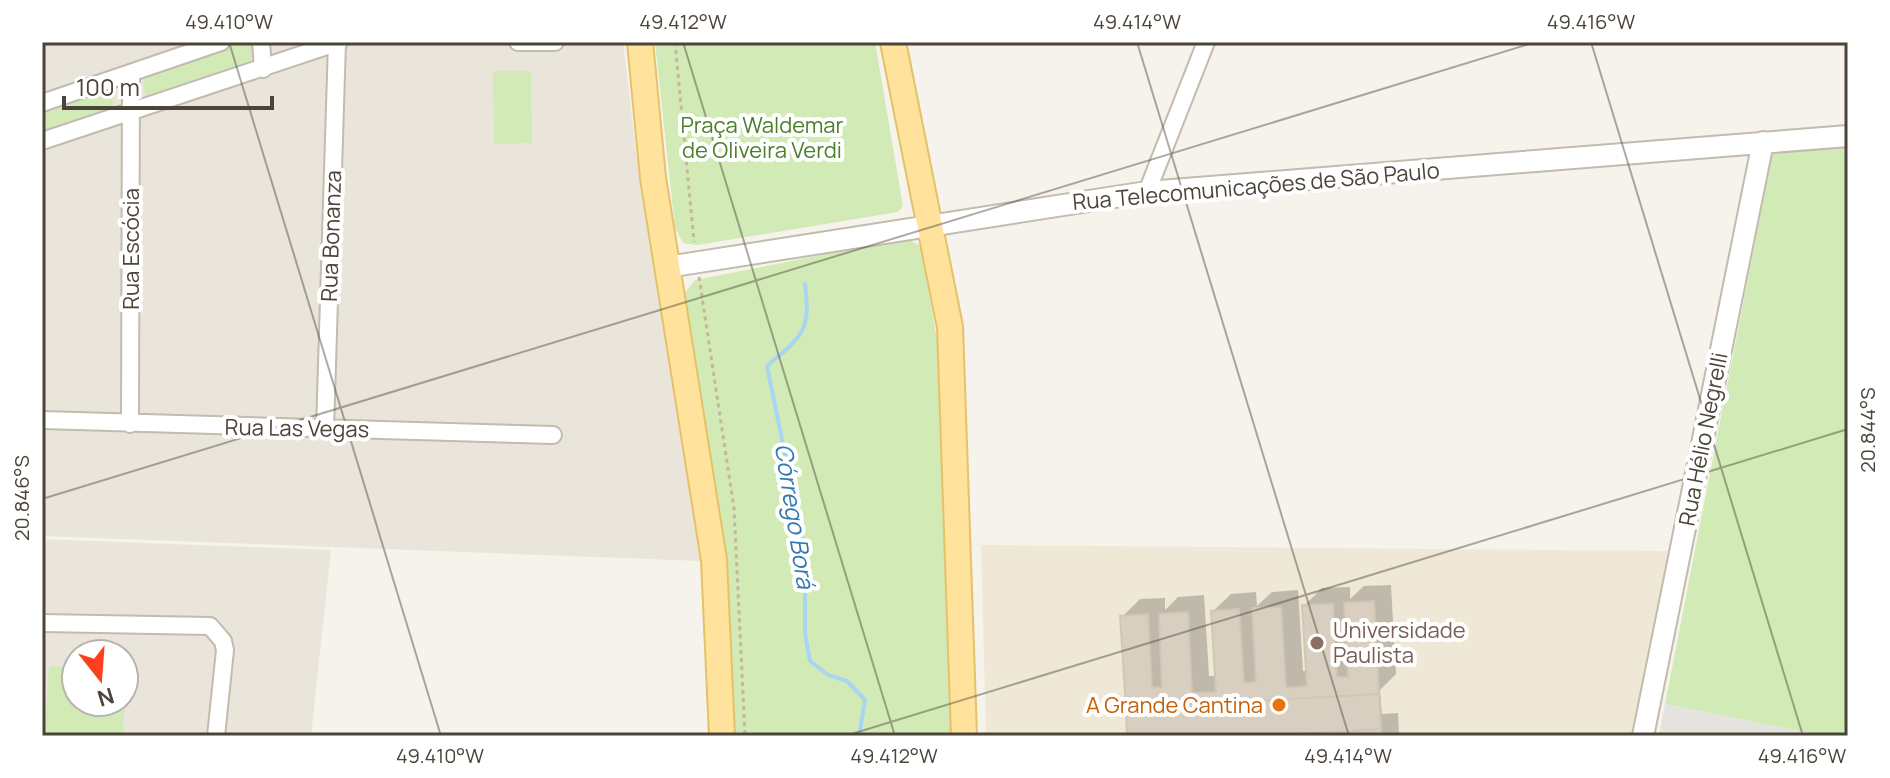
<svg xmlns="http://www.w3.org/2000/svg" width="1890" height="778" viewBox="0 0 1890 778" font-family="Manrope,sans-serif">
<rect width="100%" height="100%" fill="#f6f3ec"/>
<path fill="#eae5da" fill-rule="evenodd" d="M42,42H623L639,178L702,561L42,536Z
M42,539L331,550L311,736H42ZM76,654H124V702H76Z"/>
<path fill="#efe8d6" d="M981,545L1670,551L1632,736H986Z"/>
<path fill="#d2eab5" d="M239,42H251L252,69L146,100L142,75Z
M655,42H875L903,206L898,212L698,245L683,243L675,228Z
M493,71H531L532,143L494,144Z
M118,83L112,109L42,132V112Z
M1848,145V736H1823L1665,704L1773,150Z
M911,241L919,245L923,256L943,377L952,736H731L684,294L695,280L888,242Z
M49,666L76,667V702H124L126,670L123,736H45Z"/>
<path fill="#e5e3e0" d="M1665,704L1823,736H1659Z"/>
<path fill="#0003" d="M1391,585L1396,674L1380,690L1382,714L1398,713L1399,736H1129L1122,617L1140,599L1165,598V610L1178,597L1204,595L1209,676H1217L1213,611L1231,594L1256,592L1257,606L1272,592L1298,590L1303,671H1308L1304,606L1322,588L1350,587V599L1364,586Z"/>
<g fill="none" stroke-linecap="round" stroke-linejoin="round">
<path stroke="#a9d4f2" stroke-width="4" d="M805,284C811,332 802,336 767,366L805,552V633L810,661L828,675L847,681L865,700L859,736"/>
</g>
<path fill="#d8cfc1" stroke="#d3c7b4" stroke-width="2" d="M1374,601L1379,694L1126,708L1120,616L1148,614L1152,688L1162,687L1159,614L1188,612L1192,693L1216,692L1211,611L1239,609L1244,683L1256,682L1252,608L1281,607L1286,688L1307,686L1302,605L1333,604L1337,677H1348L1344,603Z
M1379,694L1381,729L1265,736H1127L1126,708Z
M1381,729V736H1265Z"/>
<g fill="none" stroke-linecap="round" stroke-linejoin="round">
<defs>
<path id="minor" d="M261,42L263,69
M518,42H555
M42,103L221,42
M42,141L339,42
M1147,192L1206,42
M42,420L553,435
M130,424L131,74
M325,429L337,42
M42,623L210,626L223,641L225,650L216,736"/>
<path id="tertiary" d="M667,267L1147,192L1848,136
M1643,736L1763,142"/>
<path id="primary" d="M640,42L653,178L714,560L722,736
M893,42L950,327L964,736"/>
</defs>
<use href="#minor" stroke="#c2bbae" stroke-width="20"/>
<use href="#tertiary" stroke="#c2bbae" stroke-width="24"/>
<use href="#primary" stroke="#e6c16a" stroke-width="28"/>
<path stroke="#c4b79f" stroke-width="3" stroke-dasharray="4 4" stroke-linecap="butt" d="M675,42L694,242
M699,277L734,508L745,736"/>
<use href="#minor" stroke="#fff" stroke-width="16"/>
<use href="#tertiary" stroke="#fff" stroke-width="20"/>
<use href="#primary" stroke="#ffe39c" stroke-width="24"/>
</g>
<path fill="none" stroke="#4b4439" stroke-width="2" stroke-opacity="0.45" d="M229,42L441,736M683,42L895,736M1137,42L1349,736M1591,42L1803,736M42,499L1536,42M845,736L1848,429"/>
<circle fill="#8d6e63" stroke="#fff" stroke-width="3" cx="1317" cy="643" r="8"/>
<circle fill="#e8710a" stroke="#fff" stroke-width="3" cx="1279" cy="705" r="8"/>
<g text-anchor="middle" stroke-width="8" stroke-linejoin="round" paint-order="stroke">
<g font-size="22" fill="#4a7f2a" stroke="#fff">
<text x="762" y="133">Praça Waldemar<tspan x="762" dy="25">de Oliveira Verdi</tspan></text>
</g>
<g font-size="22" fill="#4b4439" stroke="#fff">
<text transform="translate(1256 186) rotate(-5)" y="8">Rua Telecomunicações de São Paulo</text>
<text transform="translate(331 236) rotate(-88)" y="8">Rua Bonanza</text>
<text transform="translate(131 249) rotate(-90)" y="8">Rua Escócia</text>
<text transform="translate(297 428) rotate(1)" y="8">Rua Las Vegas</text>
<text transform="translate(1703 439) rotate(-79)" y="8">Rua Hélio Negrelli</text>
</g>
<g font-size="22" fill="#785e54" stroke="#fff" text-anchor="start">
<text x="1333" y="638">Universidade<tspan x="1333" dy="25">Paulista</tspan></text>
</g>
<g font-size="22" fill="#c56008" stroke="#fff" text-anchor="end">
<text x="1263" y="713">A Grande Cantina</text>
</g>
<g font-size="24" font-style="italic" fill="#2e7ab2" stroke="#fff">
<text transform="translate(794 516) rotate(81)" y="8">Córrego Borá</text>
</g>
</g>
<rect width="1890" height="778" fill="none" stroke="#ffffff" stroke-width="88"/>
<g transform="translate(100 678) rotate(163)"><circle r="38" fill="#ffffff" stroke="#b7b4b0" stroke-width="2"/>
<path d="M0-6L14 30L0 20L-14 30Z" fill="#fc3f1d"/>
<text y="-12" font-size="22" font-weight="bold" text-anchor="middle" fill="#4b4439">N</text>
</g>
<path d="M64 96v12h208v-12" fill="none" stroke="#4b4439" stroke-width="4"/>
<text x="76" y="96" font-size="24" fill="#4b4439" stroke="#ffffff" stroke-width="6" paint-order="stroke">100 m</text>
<rect x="44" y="44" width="1802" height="690" fill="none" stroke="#4b4439" stroke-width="3"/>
<g font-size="20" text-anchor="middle" fill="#4b4439">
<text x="229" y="29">49.410°W</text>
<text x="683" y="29">49.412°W</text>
<text x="1137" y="29">49.414°W</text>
<text x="1591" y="29">49.416°W</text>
<text transform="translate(1868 430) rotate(-90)" y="7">20.844°S</text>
<text transform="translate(22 498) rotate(-90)" y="7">20.846°S</text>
<text x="440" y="763">49.410°W</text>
<text x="894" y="763">49.412°W</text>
<text x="1348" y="763">49.414°W</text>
<text x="1802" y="763">49.416°W</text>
</g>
</svg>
